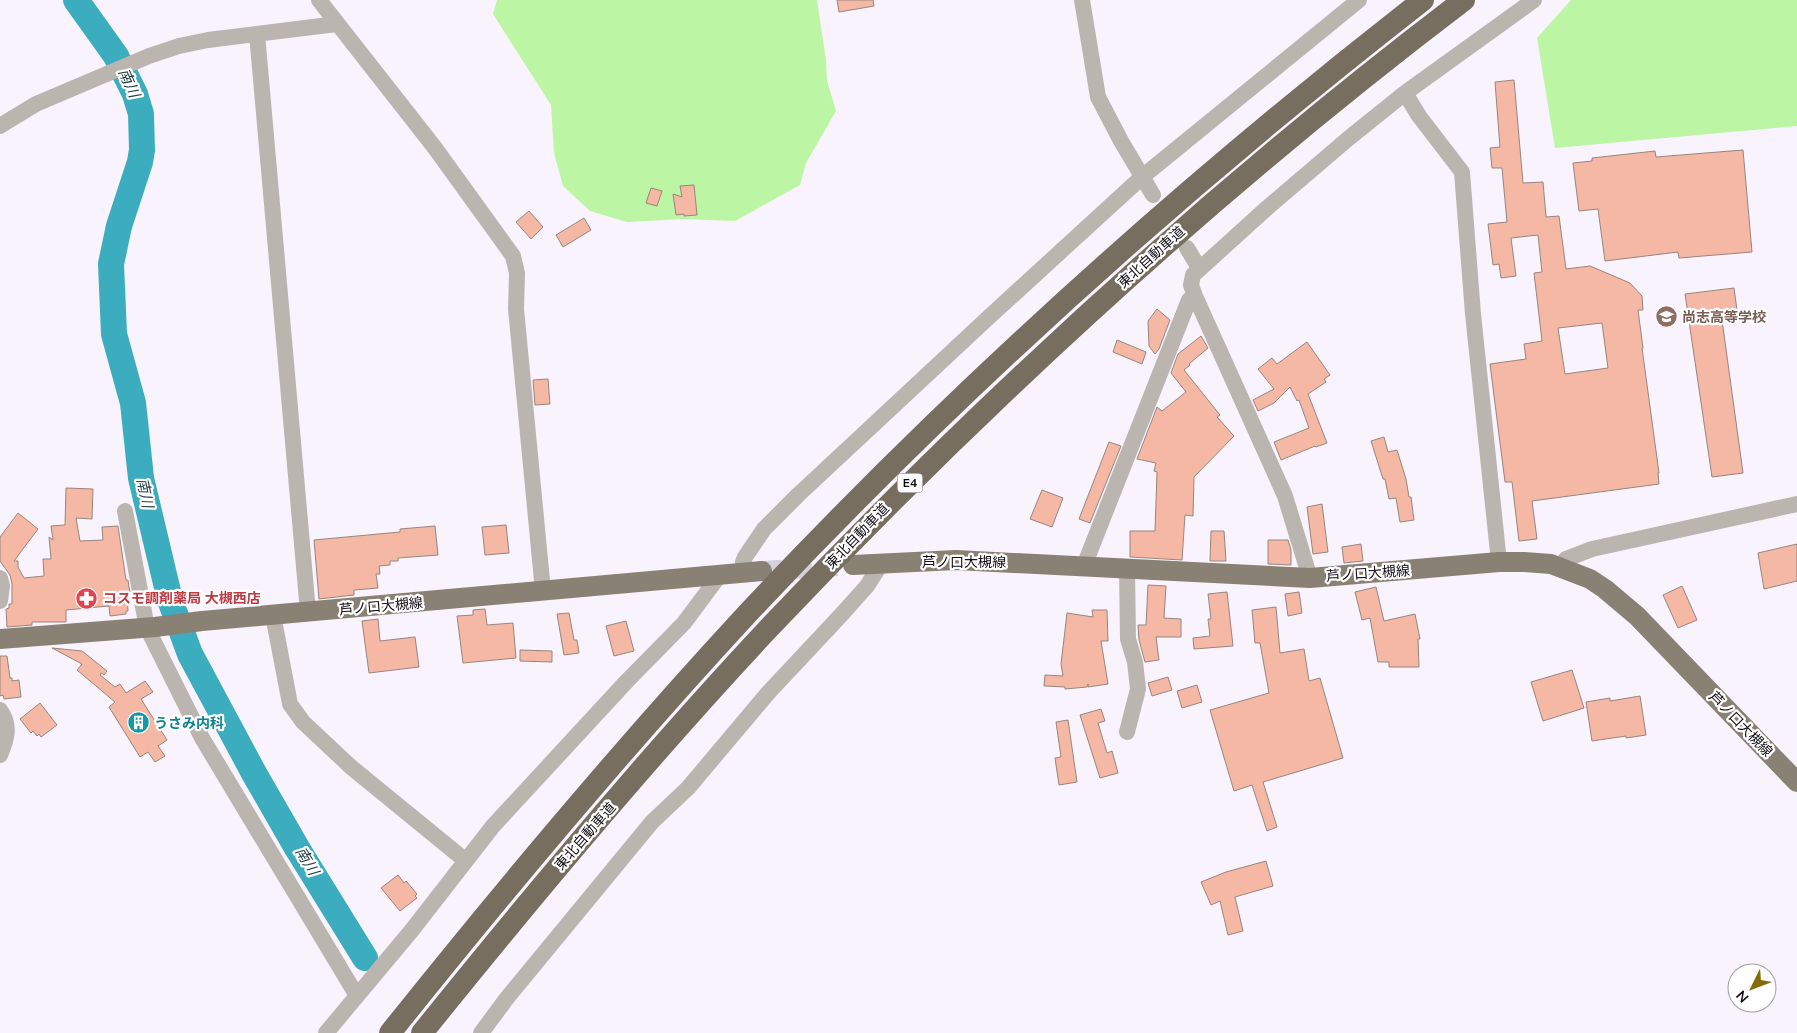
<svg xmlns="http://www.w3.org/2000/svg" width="1797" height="1033" viewBox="0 0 1797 1033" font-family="'Nunito Sans','Noto Sans JP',sans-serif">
<rect width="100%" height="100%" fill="#f9f3fd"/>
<path fill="#bcf5a3" d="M497,0H817L826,60L827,81L836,111L806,163L800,185L735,221L683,219L627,222L590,211L563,186L554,153L551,105L493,14Z
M1571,0H1797V126L1555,148L1537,38Z"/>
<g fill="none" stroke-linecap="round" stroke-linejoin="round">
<path stroke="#3cadbf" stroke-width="26" d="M76,0L116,56L135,94L141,114L142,150L140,162L119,226L111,264L114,334L133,403L141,478L170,600L190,654L255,775L297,848L365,958"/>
</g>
<path fill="#f5b8a4" stroke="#98857f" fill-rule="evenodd" d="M837,0H873L874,6L839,12Z
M1514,80L1523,183L1543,182L1546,217L1559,216L1566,269L1590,266L1630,283L1642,296L1643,310H1638L1643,348H1642L1659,473H1658L1659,484L1532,501L1537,539L1519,541L1512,482H1505L1490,364L1526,359L1524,344L1542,341L1534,273L1542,272L1538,235L1511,238L1516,276L1501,278L1499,264L1493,265L1488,224L1507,222L1502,168H1492L1490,148L1500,147L1495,82ZM1602,323L1608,368L1565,374L1558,328Z
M1743,150L1752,252L1679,258L1678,252L1605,261L1598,209L1579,211L1573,163L1592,161V158L1655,151L1656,157Z
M694,185L697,215L684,216V214L676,215L673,194L682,197L680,186Z
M651,188L662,191L657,206L646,203Z
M529,211L543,227L531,239L516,222Z
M584,218L591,230L563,247L556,235Z
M1734,288L1738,318L1722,320L1743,473L1712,477L1685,294Z
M1157,309L1170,320L1159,349L1155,354L1149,346L1148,321Z
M1201,336L1208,348L1189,364L1190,365L1184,370L1220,415L1217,417L1234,436L1194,477L1193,516L1185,515L1182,560L1130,557V531H1155L1157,472L1154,471L1156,463L1137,459L1157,407L1162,411L1186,392L1171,373L1178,354Z
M1117,340L1146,352L1142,364L1113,352Z
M1307,342L1330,375L1324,379L1326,382L1308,394L1327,443L1316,447L1315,446L1281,460L1274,442L1309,428L1299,400L1297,401L1290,387L1274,403L1258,411L1253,400L1274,389L1258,369L1272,358L1277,364Z
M548,379L550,404L535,405L533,380Z
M1384,437L1388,452L1397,450L1406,479L1409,497H1411L1414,520L1400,522L1396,498L1389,499L1385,479H1383L1371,441Z
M1109,442L1121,446L1090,523L1079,519Z
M66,488L93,489L92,519L76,518L80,541L103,540L102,527L118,526L126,580H128L129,587L130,592H127L128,611H126V614L110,616L109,606L66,610V622H32V625L7,627L6,609L9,608V604H12V584L10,575L0,561V537L18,513L38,529L14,561H18V567L24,578L44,576L43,559H51L49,537L53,540L51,526L65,525Z
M1042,490L1063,498L1052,527L1030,519Z
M1322,504L1328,552L1313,554L1307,507Z
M506,525L509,553L485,555L482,527Z
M435,526L438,555L398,558V561H390V565L379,566L380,574H376L378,588L354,590V595L319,599L314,540L400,532V529Z
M1211,531H1224L1226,561H1210Z
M1268,540H1288L1291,550V565L1268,564Z
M1361,544L1363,561L1344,563L1342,547Z
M1797,544V581L1764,589L1758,553Z
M1148,585L1166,586L1164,618L1181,619V637H1156L1159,660L1145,662L1139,640L1138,625H1146Z
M1682,586L1697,620L1678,628L1663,595Z
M1376,587L1384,621L1415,614L1420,639H1418L1419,667H1389V662H1378L1370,618L1362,620L1355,592Z
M1227,592L1233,646L1194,649L1193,638L1210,636L1208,619H1211L1208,594Z
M1299,592L1302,613L1288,616L1285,594Z
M1276,607L1280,653L1304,649L1309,681L1320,678L1343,758L1263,782L1277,827L1267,831L1252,785L1234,791L1210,710L1269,693L1260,643H1255L1252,610Z
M485,609L487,625L513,623L516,658L463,663L457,616L473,615V610Z
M1092,610H1107L1108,641H1101L1108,684L1088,687V684L1087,687L1065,689V687L1044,686L1045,675L1063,676L1061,664L1067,613L1093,617Z
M569,613L574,640H577L579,653L564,655L557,614Z
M378,619L380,641L415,637L419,667L369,673L362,621Z
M626,621L634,651L614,656L606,626Z
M52,648L82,651L107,671L104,675L101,673L100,675L115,687L120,684L126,693L145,681L153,692L141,699L167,740L158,746L165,756L155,762L148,752L140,757L109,707L115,702L77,670L82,664Z
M520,650L552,651V662L520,661Z
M0,656H7L10,678H12V681L19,680L21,697L4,699L3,695L0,696Z
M1572,670L1584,708L1543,721L1531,682Z
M1168,677L1172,690L1152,696L1148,683Z
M1197,685L1202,702L1182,708L1177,691Z
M1640,696L1646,735L1626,738V736L1592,741L1586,702L1610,698V701Z
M40,703L57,725L41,737L39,734L37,736L33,731L31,733L20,719Z
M1101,709L1105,721L1098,723L1107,753L1112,751L1118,773L1100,778L1080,715Z
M1068,720L1077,782L1059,785L1055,758L1061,757L1056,722Z
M1266,861L1273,886L1235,897L1243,931L1228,935L1220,901L1211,905L1201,882L1226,872Z
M398,875L404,883L406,881L417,894L415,896L417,898L400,911L381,888Z"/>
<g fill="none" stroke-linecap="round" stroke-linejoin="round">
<path stroke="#d6d0da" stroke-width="20" stroke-dasharray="20 10" stroke-linecap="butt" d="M762,571L837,566"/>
<path stroke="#bab6af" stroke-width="16" d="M319,0L435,148L513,256L517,273L516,309L543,591
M1082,0L1098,97L1121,141L1153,195
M257,34L308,612
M1405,93L1419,116L1462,172L1473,314L1499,562
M0,126L36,104L149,56L179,46L208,40L337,24
M1187,248L1199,268
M125,511L147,628L202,738L357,996
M1084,566L1189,300L1195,296
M1560,566L1566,559L1592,549L1797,504
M742,574L743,562L745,557L764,529L798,495L989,317L1142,177L1359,0
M0,578L2,586L0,601
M1310,578L1285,496L1195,296L1191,285L1193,275L1267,208L1349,138L1405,93L1534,0
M273,615L290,704L303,722L351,767L466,861
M0,710C11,725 7,739 0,755
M1127,732L1138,689L1135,662L1128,639L1127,569
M326,1033L412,930L493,826L626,682L684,623L719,576
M481,1033L507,998L652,822L688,788L768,693L842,614L867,586L881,564"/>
<path stroke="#898174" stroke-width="20" d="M853,565L956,560L1310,578L1499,562H1524L1551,564L1590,579L1605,589L1637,616L1797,782
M0,639L155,627L202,621L762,571"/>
<path stroke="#776e5f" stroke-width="22" d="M390,1033C505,889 623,748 748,613C956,391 1183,187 1423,0
M422,1033C533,895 647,758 768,629C984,401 1215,189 1464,0"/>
</g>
<defs>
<symbol id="school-disc" viewBox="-11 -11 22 22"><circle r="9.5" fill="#8d6e63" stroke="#fff"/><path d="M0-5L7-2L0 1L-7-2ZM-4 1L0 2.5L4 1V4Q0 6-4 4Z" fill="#fff"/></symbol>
<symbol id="pharmacy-disc" viewBox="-11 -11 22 22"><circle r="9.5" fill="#e0444e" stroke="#fff"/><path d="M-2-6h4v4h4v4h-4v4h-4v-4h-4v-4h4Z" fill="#fff"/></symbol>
<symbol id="building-disc" viewBox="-11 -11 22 22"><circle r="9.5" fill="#0f9aa8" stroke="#fff"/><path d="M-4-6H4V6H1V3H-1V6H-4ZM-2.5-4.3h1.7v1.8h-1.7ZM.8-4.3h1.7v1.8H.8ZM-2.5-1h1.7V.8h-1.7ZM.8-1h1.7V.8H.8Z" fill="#fff"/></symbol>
</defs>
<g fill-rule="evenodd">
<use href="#school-disc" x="1654" y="304" width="25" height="25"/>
<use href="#pharmacy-disc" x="74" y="586" width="25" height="25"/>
<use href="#building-disc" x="126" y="710" width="25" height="25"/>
</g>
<g text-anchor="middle" stroke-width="4.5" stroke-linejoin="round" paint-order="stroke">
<rect fill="#fff" stroke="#585559" stroke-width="1" x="897.5" y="473.5" width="25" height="19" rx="4"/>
<g font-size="12" font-weight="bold" fill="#100c12">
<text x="910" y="487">E4</text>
</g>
<g font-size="14" fill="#100c12" stroke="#fff">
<text transform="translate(1151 257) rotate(-42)" y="5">東北自動車道</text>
<text transform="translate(857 536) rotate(-46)" y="5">東北自動車道</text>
<text x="964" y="567">芦ノ口大槻線</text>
<text transform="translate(1368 573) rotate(-4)" y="5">芦ノ口大槻線</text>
<text transform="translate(381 606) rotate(-5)" y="5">芦ノ口大槻線</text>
<text transform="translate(1741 724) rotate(46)" y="5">芦ノ口大槻線</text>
<text transform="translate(585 836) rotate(-49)" y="5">東北自動車道</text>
</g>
<g font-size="14" font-weight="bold" fill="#785e54" stroke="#fff" text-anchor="start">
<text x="1682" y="322">尚志高等学校</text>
</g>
<g font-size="14" font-weight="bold" fill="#be3a42" stroke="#fff" text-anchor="start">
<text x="103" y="603">コスモ調剤薬局 大槻西店</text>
</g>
<g font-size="14" font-weight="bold" fill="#0d838f" stroke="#fff" text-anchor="start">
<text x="154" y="728">うさみ内科</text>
</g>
<g font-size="15" font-style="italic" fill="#243d41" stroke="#fff">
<text transform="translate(129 83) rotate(66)" y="5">南川</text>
<text transform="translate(145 493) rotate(78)" y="5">南川</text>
<text transform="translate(307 861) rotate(59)" y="5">南川</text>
</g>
</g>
<g transform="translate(1752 988) rotate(228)"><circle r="24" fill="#ffffff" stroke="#9f9ea0"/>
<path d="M0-4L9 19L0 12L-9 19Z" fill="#846b06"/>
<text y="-8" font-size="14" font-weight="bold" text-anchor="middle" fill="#100c12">N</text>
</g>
</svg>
